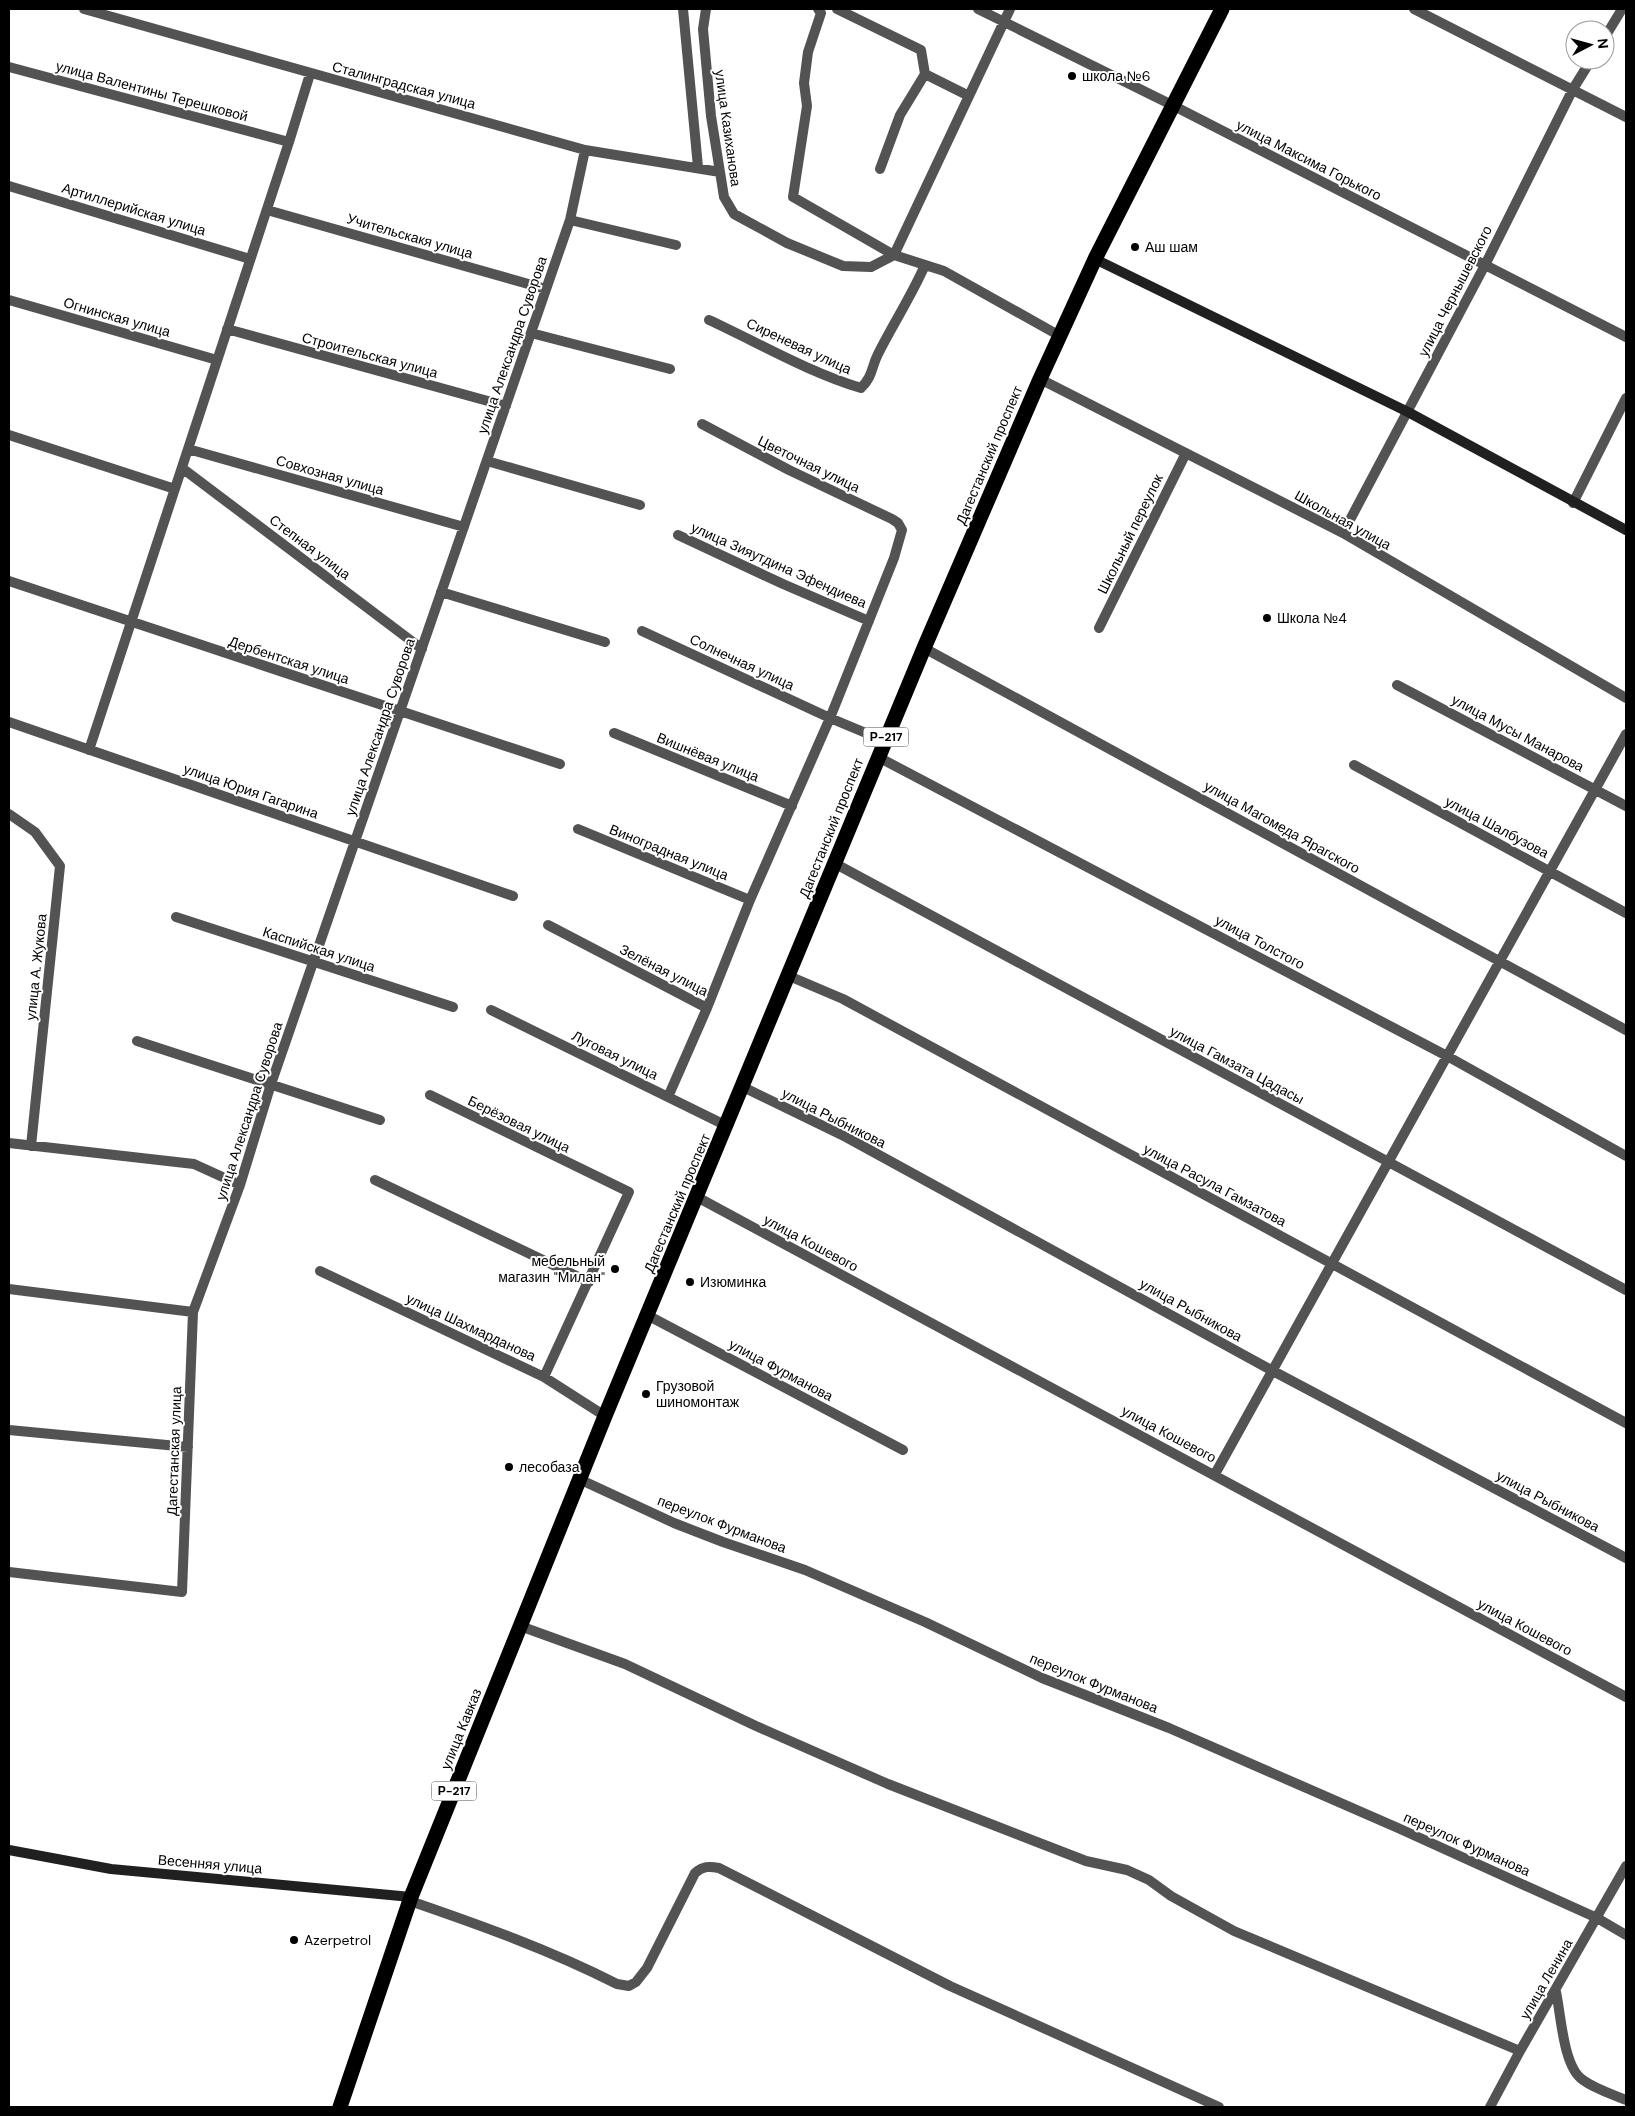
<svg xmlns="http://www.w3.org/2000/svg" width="1635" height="2116" viewBox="0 0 1635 2116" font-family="'DM Sans',sans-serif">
<rect width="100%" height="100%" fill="#fff"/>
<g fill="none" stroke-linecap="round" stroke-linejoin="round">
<path stroke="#535353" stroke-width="10" d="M84,9L585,150L720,172
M683,9L698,167
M706,9L703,29L711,116L724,197L734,214L787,243L843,266L871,267L894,255
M818,9L821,13L808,52L804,83L807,106L793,197L894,255L944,271L1060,336
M837,9L921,50L925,74L900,115L880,169
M978,9L1174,106L1626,337
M1414,9L1626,117
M1605,37L1622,9
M9,67L289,142
M925,74L969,96
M9,186L250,259
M267,210L546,289
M570,220L676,245
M894,255L1010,9
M9,300L217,360
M709,320C759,343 808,372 861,388C873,376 871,368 878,354C893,324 912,295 925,265
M227,329L506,406
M531,333L670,369
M1040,379L1343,533L1626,698
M702,424L789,470L892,519L898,523L902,530L894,558L830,718L750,900L707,1008
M9,435L175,489
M188,449L464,527
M487,461L640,505
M182,468L422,649
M1573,503L1626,398
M1343,533L1485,265L1573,89L1591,60
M678,535L783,584L869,621
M9,581L560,764
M441,592L605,642
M1099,628L1186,453
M642,631L830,718L885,741
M924,648L1626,1030
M1397,685L1626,806
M9,722L513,896
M614,733L792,806
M89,750L289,142L310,74
M878,757L1447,1056L1626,1156
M1354,765L1626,913
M9,814L35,832L60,866L31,1146
M578,829L750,900
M834,863L1626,1290
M176,917L453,1007
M548,925L707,1008L668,1097
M789,976L843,999L1626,1423
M491,1010L727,1126
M137,1041L380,1120
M743,1087L846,1137L1273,1371L1626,1558
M430,1095L629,1192L544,1377
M9,1143L194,1164L240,1185
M375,1180L589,1282
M697,1197L1626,1697
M320,1271L544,1377L605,1416
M9,1289L193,1312
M647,1315L903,1450
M9,1430L188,1447
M1215,1474L1626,734
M579,1479L674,1523L723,1542L805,1570L925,1622L1042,1678L1169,1728L1398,1828L1597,1918L1626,1935
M9,1572L182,1592L193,1312L240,1185L271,1084L570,220L585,150
M520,1626L625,1664L756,1726L888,1784L1086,1861L1127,1870L1149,1880L1171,1896L1234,1931L1520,2051
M410,1901C480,1925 550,1950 617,1984L629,1986L636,1982L647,1968L695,1873C703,1866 709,1866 719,1868L950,1986L1219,2107
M1556,1992C1561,2014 1563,2067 1583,2080C1595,2089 1612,2094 1626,2100
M1490,2107L1520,2051L1626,1866"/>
<path stroke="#202020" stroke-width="10" d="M1095,259L1408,412L1626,530
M9,1850L111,1869L411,1897"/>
<path stroke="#000" stroke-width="15" d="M340,2107L411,1897L605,1416L924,648L1040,379L1095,259L1222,9"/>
</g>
<g fill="#000" stroke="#fff" stroke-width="2">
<circle cx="1072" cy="76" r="5"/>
<circle cx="1135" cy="247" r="5"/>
<circle cx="1267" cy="618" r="5"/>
<circle cx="615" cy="1269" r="5"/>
<circle cx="690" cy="1282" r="5"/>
<circle cx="646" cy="1394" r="5"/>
<circle cx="509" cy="1467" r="5"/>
<circle cx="294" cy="1940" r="5"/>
</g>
<g text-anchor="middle" stroke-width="4" stroke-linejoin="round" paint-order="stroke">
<g fill="#fff" stroke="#4c4c4c" stroke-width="1">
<rect x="863.5" y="727.5" width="45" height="19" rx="4"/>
<rect x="431.5" y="1781.5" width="45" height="19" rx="4"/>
</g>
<g font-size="12" font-weight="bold" fill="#000">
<text x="886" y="741">Р-217</text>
<text x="454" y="1795">Р-217</text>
</g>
<g font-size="14" fill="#000" stroke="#fff" text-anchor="start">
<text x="1082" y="81">школа №6</text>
<text x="1145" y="252">Аш шам</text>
<text x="1277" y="623">Школа №4</text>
<text x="605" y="1266" text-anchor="end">мебельный<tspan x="605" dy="16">магазин "Милан"</tspan></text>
<text x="700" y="1287">Изюминка</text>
<text x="656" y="1391">Грузовой<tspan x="656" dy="16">шиномонтаж</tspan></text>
<text x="519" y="1472">лесобаза</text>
<text x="304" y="1945">Azerpetrol</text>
</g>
<g font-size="14" fill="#000" stroke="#fff">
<text transform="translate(404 85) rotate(15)" y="5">Сталинградская улица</text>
<text transform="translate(152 91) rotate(15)" y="5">улица Валентины Терешковой</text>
<text transform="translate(728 128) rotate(82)" y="5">улица Казиханова</text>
<text transform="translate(1309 160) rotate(27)" y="5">улица Максима Горького</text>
<text transform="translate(134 209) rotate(17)" y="5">Артиллерийская улица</text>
<text transform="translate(410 236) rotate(16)" y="5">Учительскакя улица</text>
<text transform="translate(1455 291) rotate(-63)" y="5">улица Чернышевского</text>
<text transform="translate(117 317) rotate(16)" y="5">Огнинская улица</text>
<text transform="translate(512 345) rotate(-71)" y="5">улица Александра Суворова</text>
<text transform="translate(799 346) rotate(25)" y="5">Сиреневая улица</text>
<text transform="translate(370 355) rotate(15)" y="5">Строительская улица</text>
<text transform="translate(989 455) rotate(-67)" y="5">Дагестанский проспект</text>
<text transform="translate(809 464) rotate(26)" y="5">Цветочная улица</text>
<text transform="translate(330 475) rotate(16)" y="5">Совхозная улица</text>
<text transform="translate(1343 520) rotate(29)" y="5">Школьная улица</text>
<text transform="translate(1130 534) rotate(-64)" y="5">Школьный переулок</text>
<text transform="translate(310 547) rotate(37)" y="5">Степная улица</text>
<text transform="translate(779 565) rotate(24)" y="5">улица Зияутдина Эфендиева</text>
<text transform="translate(289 660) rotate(18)" y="5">Дербентская улица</text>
<text transform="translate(742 662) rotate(25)" y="5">Солнечная улица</text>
<text transform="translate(380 727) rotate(-71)" y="5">улица Александра Суворова</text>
<text transform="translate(1518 733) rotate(28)" y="5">улица Мусы Манарова</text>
<text transform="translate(708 757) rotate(22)" y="5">Вишнёвая улица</text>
<text transform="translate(251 791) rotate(19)" y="5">улица Юрия Гагарина</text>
<text transform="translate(1282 827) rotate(29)" y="5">улица Магомеда Ярагского</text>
<text transform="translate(1497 827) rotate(28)" y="5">улица Шалбузова</text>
<text transform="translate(831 828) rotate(-68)" y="5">Дагестанский проспект</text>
<text transform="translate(669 852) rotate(22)" y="5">Виноградная улица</text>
<text transform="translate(1260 942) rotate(28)" y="5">улица Толстого</text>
<text transform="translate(319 949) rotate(18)" y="5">Каспийская улица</text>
<text transform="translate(36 967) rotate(-84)" y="5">улица А. Жукова</text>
<text transform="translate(664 970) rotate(27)" y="5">Зелёная улица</text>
<text transform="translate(615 1055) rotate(26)" y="5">Луговая улица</text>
<text transform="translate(1237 1065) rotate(28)" y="5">улица Гамзата Цадасы</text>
<text transform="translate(249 1111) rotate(-72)" y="5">улица Александра Суворова</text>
<text transform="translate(834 1118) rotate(27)" y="5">улица Рыбникова</text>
<text transform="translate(519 1124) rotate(26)" y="5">Берёзовая улица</text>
<text transform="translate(1215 1185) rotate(28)" y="5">улица Расула Гамзатова</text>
<text transform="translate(677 1203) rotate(-67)" y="5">Дагестанский проспект</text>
<text transform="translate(811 1243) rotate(28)" y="5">улица Кошевого</text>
<text transform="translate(1191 1310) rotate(29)" y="5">улица Рыбникова</text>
<text transform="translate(471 1327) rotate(25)" y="5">улица Шахмарданова</text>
<text transform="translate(781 1370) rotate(28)" y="5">улица Фурманова</text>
<text transform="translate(1169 1434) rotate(28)" y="5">улица Кошевого</text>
<text transform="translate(174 1451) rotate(-88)" y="5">Дагестанская улица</text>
<text transform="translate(1548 1501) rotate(28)" y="5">улица Рыбникова</text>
<text transform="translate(722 1524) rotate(21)" y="5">переулок Фурманова</text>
<text transform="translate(1525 1627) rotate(28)" y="5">улица Кошевого</text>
<text transform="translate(1094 1683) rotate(22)" y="5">переулок Фурманова</text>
<text transform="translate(461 1729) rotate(-68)" y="5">улица Кавказ</text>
<text transform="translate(1467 1844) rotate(24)" y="5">переулок Фурманова</text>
<text transform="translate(210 1864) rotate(5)" y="5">Весенняя улица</text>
<text transform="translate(1546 1979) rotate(-60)" y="5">улица Ленина</text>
</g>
</g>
<rect width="1635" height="2116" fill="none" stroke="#000000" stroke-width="20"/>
<g transform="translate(1590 45) rotate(84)"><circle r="24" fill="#ffffff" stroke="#999999"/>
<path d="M0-4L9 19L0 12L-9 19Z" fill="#000000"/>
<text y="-8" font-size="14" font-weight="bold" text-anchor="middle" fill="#000000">N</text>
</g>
</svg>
